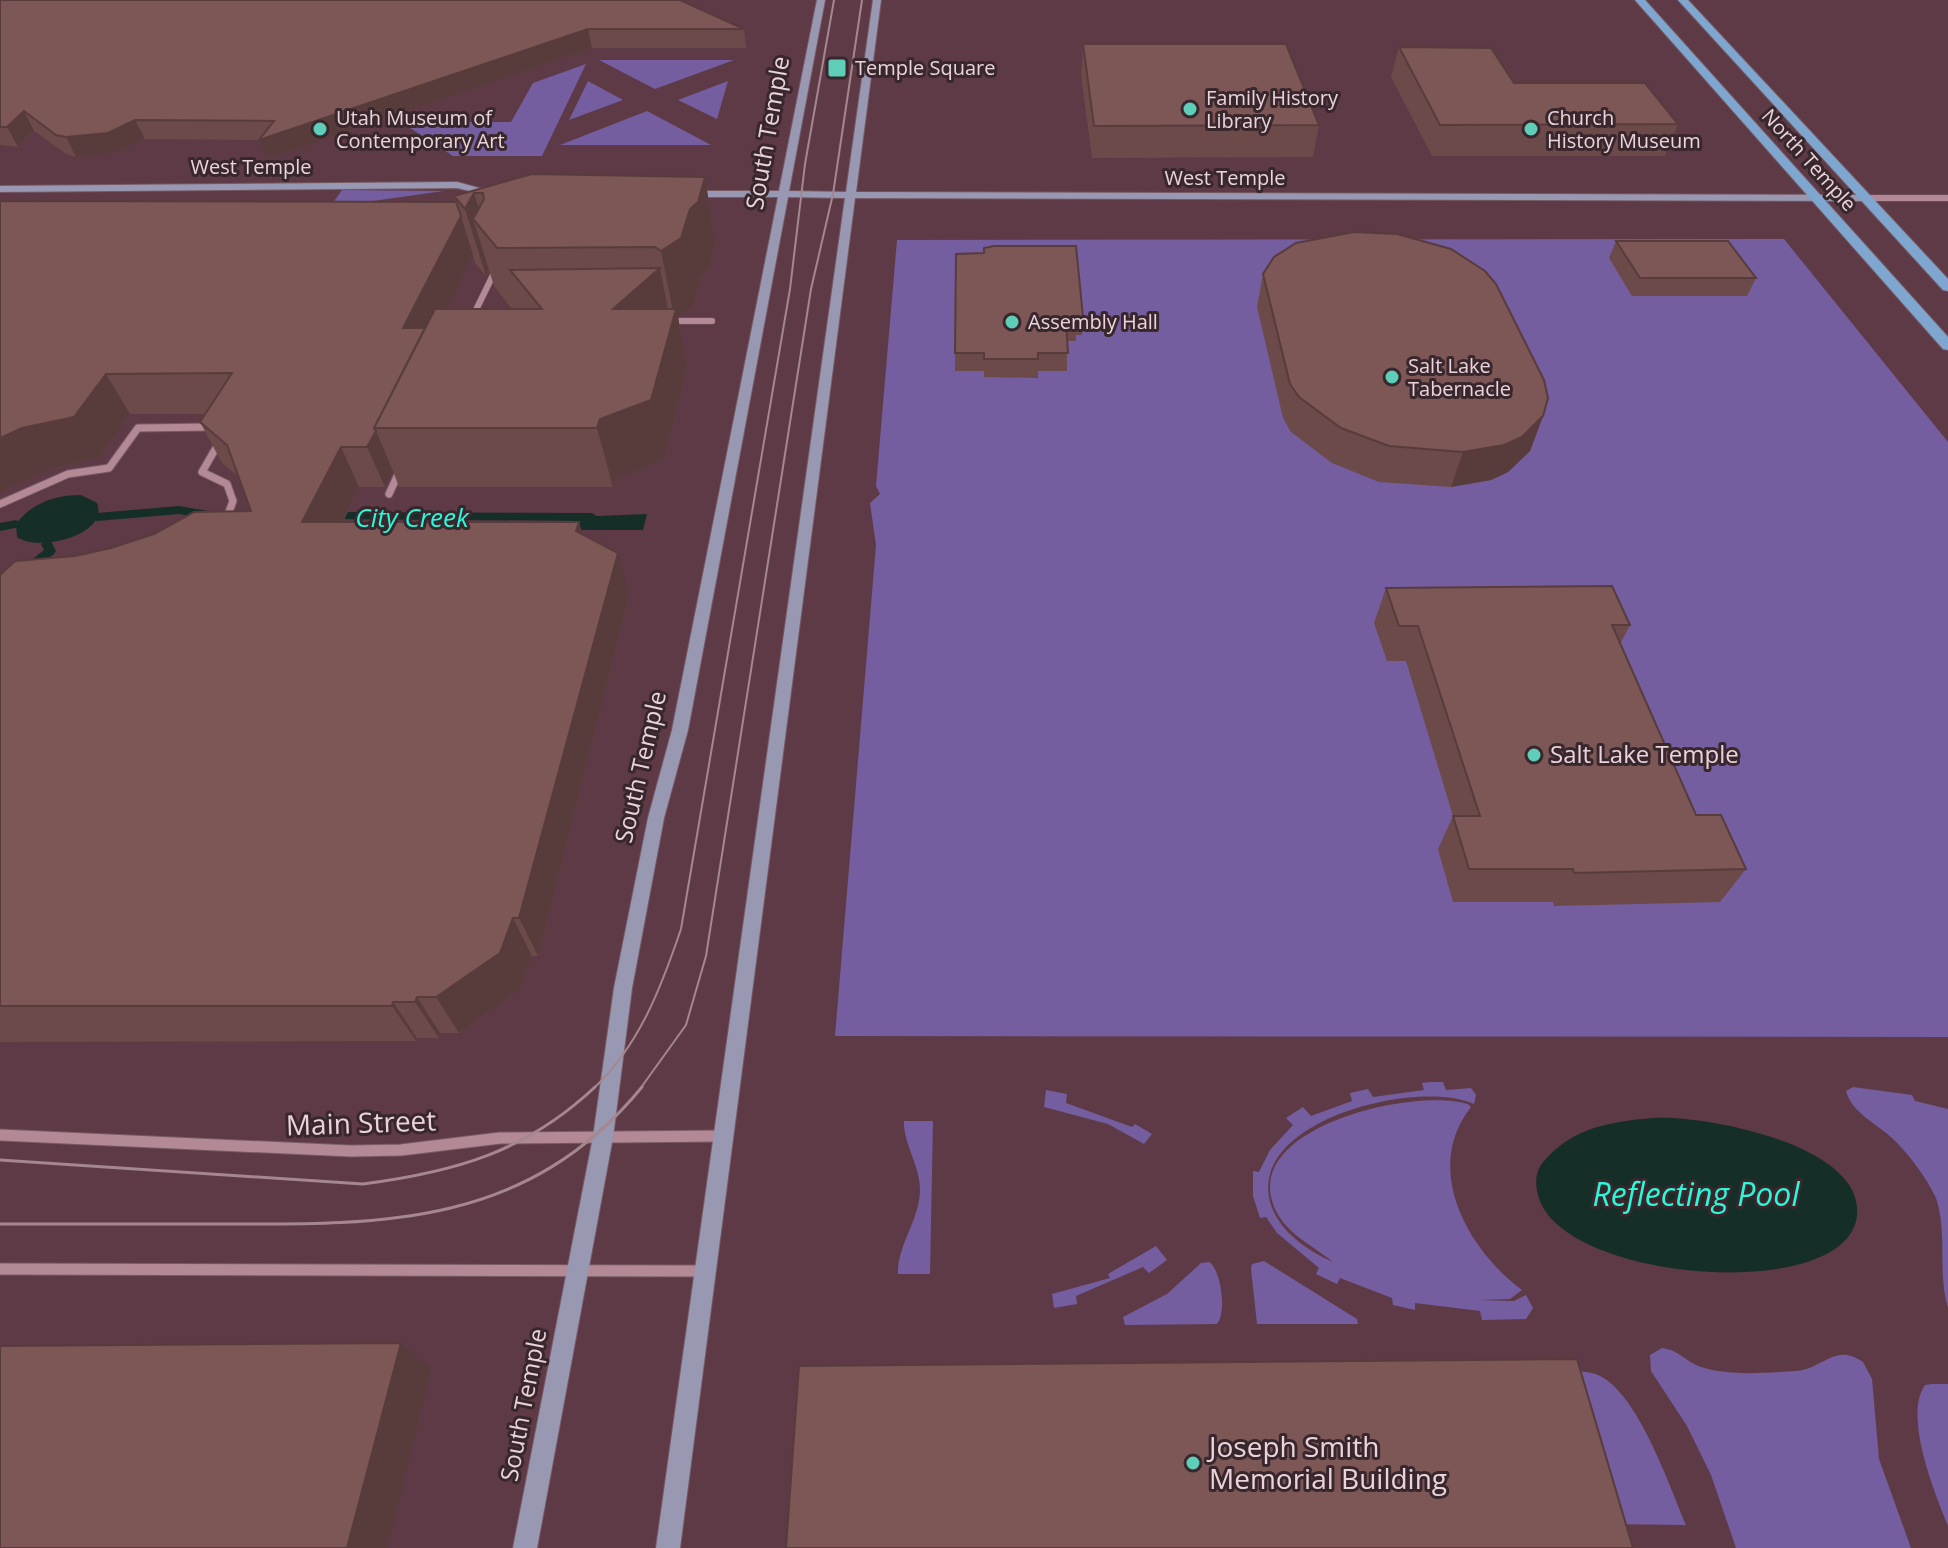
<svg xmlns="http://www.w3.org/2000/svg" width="1948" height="1548" viewBox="0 0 1948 1548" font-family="'Open Sans',sans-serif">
<rect width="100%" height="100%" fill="#5e3a46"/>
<path fill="#745e9f" d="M599,60H734L655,89Z
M586,64L542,156H453L401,122H511L533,83Z
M588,81L623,100L569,120Z
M728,81L717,119L678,100Z
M647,111L711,145H560Z
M342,190L444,191L330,207Z
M1784,239L1948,442V1037L835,1036L876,545L870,503L880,494L876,486L897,240Z
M1431,1082H1443L1446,1090L1471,1088L1476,1095L1474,1104C1418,1078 1244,1121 1271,1205C1280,1232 1308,1251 1333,1262C1314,1246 1287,1235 1275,1209C1238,1127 1415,1087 1468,1104L1471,1107C1422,1169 1468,1250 1522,1290L1510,1299L1478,1300L1514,1301L1526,1295L1533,1308L1526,1319L1482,1320L1480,1311L1415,1303V1310L1393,1305L1392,1298L1340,1278L1337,1284L1316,1274L1319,1268L1277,1233L1266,1217L1260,1218L1253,1196V1171L1259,1172L1270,1150L1293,1125L1286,1118L1303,1107L1311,1116L1352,1101L1350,1093L1368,1089L1373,1097L1424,1090L1422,1083Z
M1853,1087L1912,1095L1915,1101L1948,1109V1308C1937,1272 1948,1233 1936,1198C1926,1177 1909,1154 1892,1138C1876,1123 1852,1113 1846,1091Z
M1046,1090L1067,1094L1066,1103L1132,1127L1135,1124L1152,1134L1144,1144L1108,1124L1044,1107Z
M904,1121H933L930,1274H898C897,1245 920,1220 920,1189C920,1165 903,1143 904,1121Z
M1156,1246L1167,1260L1149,1273L1143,1267L1076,1296L1077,1304L1054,1308L1052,1294L1110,1278L1108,1274Z
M1264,1261L1357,1319L1358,1324H1257L1251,1269L1252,1264Z
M1209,1262C1221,1269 1227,1313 1217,1324L1125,1325L1123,1317L1167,1294L1201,1263Z
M1662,1348C1679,1350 1686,1362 1701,1367C1728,1376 1767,1373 1795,1371C1824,1369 1835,1342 1863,1362L1872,1379L1879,1459L1911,1548H1736L1711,1475L1687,1426L1651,1371L1650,1355Z
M1564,1370C1575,1371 1590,1371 1600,1376C1638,1394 1670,1487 1686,1525L1607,1524Z
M1932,1384H1948V1526C1935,1494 1903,1416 1925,1385Z"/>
<path fill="#152e28" d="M81,495L97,503C110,534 39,553 17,537L16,524C32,503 55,495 81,495Z
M647,514L643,530H570L574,517Z
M1653,1118C1704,1115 1852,1143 1857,1207C1866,1306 1560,1285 1538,1195C1535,1183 1535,1171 1544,1161C1574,1127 1609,1122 1653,1118Z"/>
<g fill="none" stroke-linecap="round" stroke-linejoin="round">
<path fill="#152e28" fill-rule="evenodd" d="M179,506L208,511L214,515L208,519L179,514L97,521L91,517L97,513Z
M329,512L592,513L598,517L592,521L325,519L323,516Z
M16,520L22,524L20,527L0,531V523Z
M47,540L51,541L56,551L54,554L0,595V585L44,550L41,544Z"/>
<defs>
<path id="street-far2" d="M1865,198H1948
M473,316L495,271
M680,321H712"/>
<path id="street-far1" d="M220,441L202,472L227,484L233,501L226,520
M389,494L400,470
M0,504L68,474L109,468L138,428L212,427"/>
<path id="street" d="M0,1135L351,1151L401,1150L500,1138L722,1136
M0,1269L703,1271"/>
<path id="secondary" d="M817,0H825L789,191L846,192L873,0H881L856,192L1865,195L1870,198L1865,201L855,198L680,1548H656L845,198L788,197L688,730L664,818L632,988L613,1137L537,1548H513L593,1137L614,988L648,818L672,730L778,197H686L681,194L686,191H779Z
M457,182L501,194L496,197L457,188L0,192V186Z"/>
<path id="primary" d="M1635,0H1645L1948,337V350L1943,349Z
M1678,0H1688L1948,279V291L1943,290Z"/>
</defs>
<use href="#street-far2" stroke="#775a64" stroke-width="7"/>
<use href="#street-far1" stroke="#775a64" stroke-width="9"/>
<use href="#street" stroke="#775a64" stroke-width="13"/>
<use href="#secondary" stroke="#775a64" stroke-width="2"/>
<use href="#primary" stroke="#775a64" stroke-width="2"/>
<use href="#street-far2" stroke="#b28995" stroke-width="6"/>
<use href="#street-far1" stroke="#b28995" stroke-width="7"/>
<use href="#street" stroke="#b28995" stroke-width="11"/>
<use href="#secondary" fill="#9898b2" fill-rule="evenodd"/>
<use href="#primary" fill="#7ea6ce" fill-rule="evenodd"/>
<path stroke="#a48790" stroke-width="2" d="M593,1089C639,1046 661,988 681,929L790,289L805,164L834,0
M640,1089L686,1025L706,956L811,289L833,194L862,0"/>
<path stroke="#a48790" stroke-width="3" d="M0,1160L363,1184C455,1172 526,1152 595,1087
M0,1224C73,1224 146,1224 219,1224C383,1225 527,1227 642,1087"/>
</g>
<path fill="#6c4a4a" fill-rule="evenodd" d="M0,0L686,3L744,29L746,48H592L267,159L259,140L145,139L118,152L76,157L66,154L34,131L18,147L0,145Z
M1083,44L1319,125L1313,157L1092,158L1081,75Z
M1399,47L1514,83L1678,124L1665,156H1432L1391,77Z
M532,174L705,177L715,243L709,269L701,277L693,306L678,317L687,368L664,460L616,479L613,487H399L393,471L385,487H359L343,522L583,535L629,594L538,956H532L519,990L459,1033H440L439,1038H417L416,1041L0,1042V575L111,548L251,511L239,477L222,463L200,422L205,414H130L99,458L49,469L0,201L456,202L454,196ZM473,255L475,263L486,276L489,270L494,286L512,309H446Z
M1616,241L1756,278L1747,296H1632L1609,258Z
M956,254L1083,317L1082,335H1076V341H1067V371H1038V378L984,377V371H955Z
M1263,274L1543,416L1530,451L1508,472L1491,480L1451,487L1379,482L1332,463L1291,432L1283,418L1257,307Z
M1386,588L1630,625L1620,644L1696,815L1746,869L1720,902L1554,906L1553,902H1453L1438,849L1453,816L1406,661H1387L1374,623Z"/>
<path fill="#583c3c" d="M588,29L592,48L267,159L259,140Z
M24,111L34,131L18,147L7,127Z
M135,120L145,139L118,152L76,157L66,137Z
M705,177L715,243L709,269L701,277L693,306L678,317L687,368L664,460L616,479L613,487L597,428L613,309L660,268L671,326L674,316L661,251Z
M474,193L487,235L473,219L489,270L486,276L465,209Z
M461,216L473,255L432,339L403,328Z
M106,374L130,414L99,458L49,469L0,492V438Z
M1543,416L1530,451L1508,472L1491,480L1451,487L1463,452Z
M376,431L393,471L385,487L367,447Z
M341,447L359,487L323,562L302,522Z
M579,522L591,562L576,531Z
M618,553L629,594L538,956L519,918Z
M513,918L532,956L519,990L459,1033L436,997Z
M417,997L440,1033L439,1038L415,1002Z
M393,1002L417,1038L416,1041L392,1006Z
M401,1343L431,1370L387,1548H347Z"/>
<path fill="#7d5656" stroke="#583c3c" stroke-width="2" d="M0,0H680L744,29H588L259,140L274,121L135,120L108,133L66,137L56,135L24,111L7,127H0Z
M1083,44H1286L1319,125L1094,126Z
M1399,47L1491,48L1514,83H1645L1678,124L1440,125Z
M532,174L705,177L698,202L690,209L681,238L661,251L655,247L497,248L473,219L484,199L483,193H474L465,209L454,196Z
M0,201L456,202L461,216L403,328H425L374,428L376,431L367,447H341L302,522H579L576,531L618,553L519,918H513L500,953L436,997H417L415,1002H393L392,1006H0V575L15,561L75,556L111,548L154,534L194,512L251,511L227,445L200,422L232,373L106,374L74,417L22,428L0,438Z
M1354,232L1397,234L1451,249L1485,271L1496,284L1544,380L1548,398L1543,416L1522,437L1504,445L1463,452L1389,446L1341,428L1299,397L1290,384L1263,274L1274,257L1296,243Z
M1616,241H1728L1756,278H1640Z
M994,246H1076L1083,317H1076L1077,322H1066L1068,353H1038V359H984V353H955L956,254L984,253V248Z
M660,268L613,309H676L651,400L600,419L597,428H374L435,309H542L510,270Z
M1612,586L1630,625H1612L1696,815H1721L1746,869L1574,873L1573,869H1469L1453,816H1480L1418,626H1399L1386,588Z
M401,1343L347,1548H0V1346Z
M1577,1359L1633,1548H786L799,1366Z"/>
<g fill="#5eceb8" stroke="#38272c" stroke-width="3">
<rect x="827" y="58" width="20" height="20" rx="4"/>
<circle cx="1190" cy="109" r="8"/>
<circle cx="320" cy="129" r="8"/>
<circle cx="1531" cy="129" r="8"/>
<circle cx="1012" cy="322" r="8"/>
<circle cx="1392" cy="377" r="8"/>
<circle cx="1534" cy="755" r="8"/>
<circle cx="1193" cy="1463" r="8"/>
</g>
<g text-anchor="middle" stroke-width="6" stroke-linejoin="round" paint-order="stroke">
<g font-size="20" fill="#ead3da" stroke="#38272c" text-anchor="start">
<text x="855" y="75">Temple Square</text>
<text x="1206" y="105">Family History<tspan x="1206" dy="23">Library</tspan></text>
<text x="336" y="125">Utah Museum of<tspan x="336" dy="23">Contemporary Art</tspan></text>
<text x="1547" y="125">Church<tspan x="1547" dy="23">History Museum</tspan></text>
<text x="1028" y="329">Assembly Hall</text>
<text x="1408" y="373">Salt Lake<tspan x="1408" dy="23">Tabernacle</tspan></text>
</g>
<g font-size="20" fill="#ead3da" stroke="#38272c">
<text transform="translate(1809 160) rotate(48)" y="7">North Temple</text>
<text x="251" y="174">West Temple</text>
<text x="1225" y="185">West Temple</text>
</g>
<g font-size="24" fill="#ead3da" stroke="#38272c">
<text transform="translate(768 133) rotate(-80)" y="8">South Temple</text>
<text transform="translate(641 767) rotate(-77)" y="8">South Temple</text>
<text transform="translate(524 1405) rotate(-79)" y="8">South Temple</text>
</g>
<g font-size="24" fill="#ead3da" stroke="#38272c" text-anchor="start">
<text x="1550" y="763">Salt Lake Temple</text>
</g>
<g font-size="26" font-style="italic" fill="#2af8d8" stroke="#38272c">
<text x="412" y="527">City Creek</text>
</g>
<g font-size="28" fill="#ead3da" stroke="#38272c">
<text transform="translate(361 1123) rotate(-2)" y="10">Main Street</text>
</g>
<g font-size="28" fill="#ead3da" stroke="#38272c" text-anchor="start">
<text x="1209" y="1457">Joseph Smith<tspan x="1209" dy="32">Memorial Building</tspan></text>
</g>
<g font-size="32" font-style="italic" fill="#2af8d8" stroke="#38272c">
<text x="1696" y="1206">Reflecting Pool</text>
</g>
</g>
</svg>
